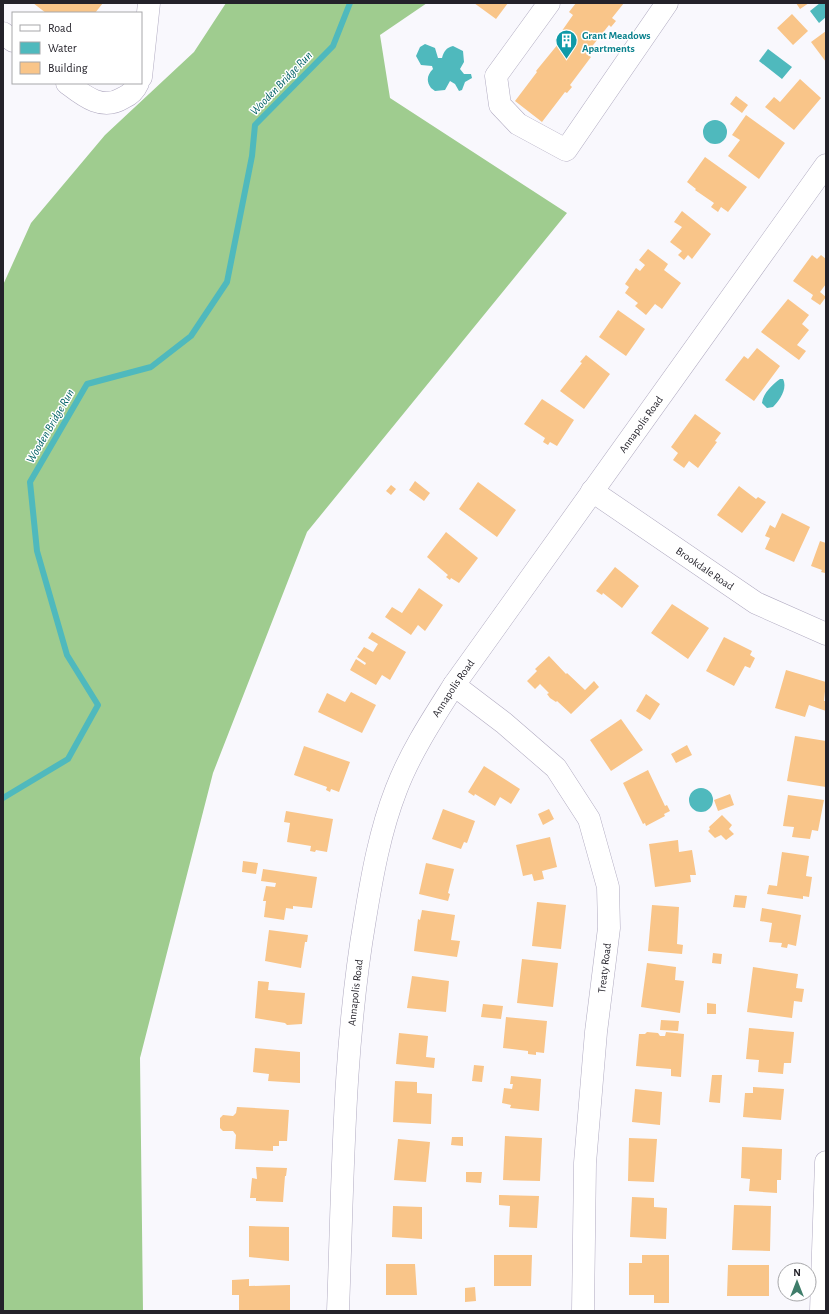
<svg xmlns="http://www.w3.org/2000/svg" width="829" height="1314" viewBox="0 0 829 1314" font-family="'Alegreya Sans',sans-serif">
<rect width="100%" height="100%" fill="#f9f8fd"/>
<path fill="#9fcc8f" d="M226,3H427L380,35L390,98L567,213L307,532L213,773L140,1058L143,1311H3V285L31,223L105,135L194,52Z"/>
<path fill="#4fb9bd" d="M820,3H826V17L819,23L810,11Z
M425,44L435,48L438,58H442C444,51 446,48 453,46L463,51L464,62L460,69L464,74H471L472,78L465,82L462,90L459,91L455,84L450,81L445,90L435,91L431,88C426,81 427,75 433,69L432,66L421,65L416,56L420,47Z
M768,49L792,67L782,79L759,61Z
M703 132a12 12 0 1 1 24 0a12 12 0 1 1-24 0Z
M780,379H783C788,389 779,401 773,407L767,408L762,403C763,393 773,384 780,379Z
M689 800a12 12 0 1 1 24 0a12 12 0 1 1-24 0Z"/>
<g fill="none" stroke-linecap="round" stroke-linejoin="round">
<path stroke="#4fb9bd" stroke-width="6" d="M3,798L68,759L98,705L67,655L37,551L30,482L87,384L151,367L191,336L227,282L252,156L255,125L333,46L350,3"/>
</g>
<path fill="#f9c589" d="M33,3H103L95,13H46Z
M474,3H508L496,19Z
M576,3H624L612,18L616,21L611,27L609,25L586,54L591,57L570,85L572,87L567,93L565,92L542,122L515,101L537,72L536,71L563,38L559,35L573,15L569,12Z
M796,3H809L800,9Z
M792,14L808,31L793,45L777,28Z
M826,31V62L811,42Z
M800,79L821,98L794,130L765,107L774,97L780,102Z
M736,96L748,105L742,113L730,104Z
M746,115L785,143L759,179L728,156L740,140L732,135Z
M705,157L747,187L728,212L721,207L718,212L711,207L714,203L695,190L696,189L687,182Z
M682,211L711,234L692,259L688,255L684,260L678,255L682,251L670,242L682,227L674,222Z
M648,249L668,264L664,270L681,283L662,309L655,304L646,315L635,306L638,303L625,293L629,287L625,284L636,268L640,271L645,265L639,260Z
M812,255L817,259L821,255L826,259V284L820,292L826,297L820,305L811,299L813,295L793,281Z
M788,299L809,315L802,324L809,330L797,345L806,351L799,360L761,332Z
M618,310L645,329L626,356L599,337Z
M757,348L780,366L754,401L725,380L744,356L748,359Z
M586,355L610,374L584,409L560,391L582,363L580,362Z
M542,399L574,420L557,446L550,442L548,445L543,442L545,438L524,424Z
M695,414L721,433L715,441L717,442L698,468L689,461L684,468L673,460L678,453L671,447Z
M415,481L430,493L424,501L409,490Z
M478,482L516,510L497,537L459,509Z
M391,485L396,489L391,495L386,491Z
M739,486L756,499L758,497L766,502L742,533L717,515Z
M782,513L810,527L794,562L765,549L770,538L765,536L770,525L775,528Z
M446,532L478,558L459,583L451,578L450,580L446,577L448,575L427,557Z
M820,541L826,543L825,573L821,572L822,570L811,566Z
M615,567L639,586L622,608L603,593L602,595L596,591Z
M419,588L443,605L425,631L418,625L411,635L385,617L392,607L402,613Z
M672,604L709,628L688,659L651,633Z
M372,632L406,652L390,680L382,675L376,685L350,670L356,659L365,665L366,663L357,657L364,647L373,652L378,644L368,638Z
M724,637L752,651L750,655L755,658L750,668L745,666L734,686L706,671Z
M549,656L566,674L567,673L585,690L594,681L599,687L571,714L557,701L556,702L550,698L547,694L549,693L540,684L535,689L527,681L537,671L535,669Z
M786,670L826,682L824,701H826V711L809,705L805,717L775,708Z
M351,692L376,705L362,733L318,712L327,693L345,702Z
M646,694L660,704L650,720L636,711Z
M621,719L643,750L611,771L590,740Z
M795,736L826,741V787L787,781Z
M687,745L692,755L676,763L671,754Z
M304,746L350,762L339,792L331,789L330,792L326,790L327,787L294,775Z
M484,766L520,789L511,804L500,797L495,806L475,794L474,796L468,792Z
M648,770L665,806L667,805L670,811L664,814L665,816L646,826L645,823L643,824L623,783Z
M730,794L734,805L718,811L714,800Z
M788,795L824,800L818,831L812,830L810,839L792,837L794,827L783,826Z
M443,809L475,821L467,843L464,842L461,849L432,839Z
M549,809L554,819L543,825L538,814Z
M286,811L333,819L327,852L316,850L315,852L310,851L311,846L287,842L290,823L284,822Z
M722,815L732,825L729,829L734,834L726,840L721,835L715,838L708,831L710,829L709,827Z
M550,837L557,867L542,871L544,879L534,881L532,874L523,876L516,845Z
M678,840L679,852L692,850L696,875H690L691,882L655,887L649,844Z
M782,852L809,856L806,876L812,877L809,897L803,896V899L767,894L769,885L777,886Z
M243,861L258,863L256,874L242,872Z
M426,863L454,869L448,893L450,894L448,901L419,894Z
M263,869L317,877L312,908L293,906V909L286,908L284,920L264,917L266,901H263L266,886L275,887L276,883L261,881Z
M735,895L747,896L745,908L733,907Z
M537,902L566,905L561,949L532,946Z
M652,905L679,907L677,944L683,945L682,954L648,951Z
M762,908L801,915L796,946L788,944L787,948L781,947L782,943L769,942L772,923L760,921Z
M422,910L455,915L451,940L460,941L457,957L414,951L418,919L420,920Z
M269,930L308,935L307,942H305L301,968L265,961Z
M713,953L722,954L721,964L712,963Z
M522,959L558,963L553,1007L517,1003Z
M647,963L676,967L675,980L684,981L680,1013L641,1007Z
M753,967L798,974L796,988L804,989L802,1002L794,1001L792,1018L747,1012Z
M412,976L449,981L446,1012L407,1008Z
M258,981L269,982L268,990L305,993L302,1024L287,1025L285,1023L255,1018Z
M707,1003L716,1004V1014H707Z
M483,1004L503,1006L501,1019L481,1017Z
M506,1017L547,1021L544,1053L536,1052V1055L528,1054V1051L503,1048Z
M661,1020L679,1021L678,1031L660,1030Z
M749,1028L794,1032L791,1063H784L783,1074L758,1072L759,1060L746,1059Z
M647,1032L658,1033L660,1036H665L666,1032L684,1034L681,1077L671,1076V1069L636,1066L639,1034H645Z
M399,1033L428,1036L426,1057L435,1058L434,1068L396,1064Z
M255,1048L300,1052V1083L268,1081L269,1074L253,1072Z
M474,1065L484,1066L482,1082L472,1081Z
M712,1075H722L720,1103L709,1102Z
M511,1076L541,1079L539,1111L510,1108L511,1105L502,1103L504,1088L512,1089L513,1084H510Z
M395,1081L417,1082V1093L432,1094L431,1124L393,1122Z
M753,1087L784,1089L781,1120L743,1117L745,1093H753Z
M635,1089L662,1092L660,1125L632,1122Z
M237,1107L289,1110L287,1141H279V1146H273V1151L235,1149L236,1135L233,1131H223L220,1128V1118L223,1115L233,1116L236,1113Z
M505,1136L542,1138L540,1181L503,1180Z
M452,1137H463V1146L451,1145Z
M629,1138L657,1139L654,1182L628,1181Z
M398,1139L430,1142L426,1182L394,1180Z
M742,1147L782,1149L781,1180H777V1193L749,1191L750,1179L741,1178Z
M256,1167L287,1168L286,1176H285L283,1202L256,1201V1198H250L252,1178L257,1179Z
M466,1172H482L481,1183L466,1182Z
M499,1195L539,1196L537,1228L509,1227L510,1206L499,1205Z
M632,1197L654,1198V1207L667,1208L666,1239L630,1237Z
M734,1205L771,1206L770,1251L732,1250Z
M393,1206L422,1207V1239L392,1237Z
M249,1226L289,1227V1261L249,1257Z
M494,1255H532L531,1286H494Z
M642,1255H669V1303H654V1295H629V1263H642Z
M386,1264H415L417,1295H386Z
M728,1265H769V1296H727Z
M249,1279V1286L290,1285V1311H239V1295H232V1280Z
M475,1287L476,1301L465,1302V1288Z"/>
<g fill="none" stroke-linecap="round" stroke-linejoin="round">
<defs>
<g id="minor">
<path d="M549,3L496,76L500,105L518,124L566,150L667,3"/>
<path d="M3,33L13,41"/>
<path d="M141,77L149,3"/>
<path d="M67,83C84,96 102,111 123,98C130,95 135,90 138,83"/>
<path id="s1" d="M592,491L756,603L826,634"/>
<path d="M454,685L504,723L556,768L589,819L608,887L609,928L596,1032L585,1163L583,1311"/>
<path id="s2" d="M338,1311C343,1180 343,1048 365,919C372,876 380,831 396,790C410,753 433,718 454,685L826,165"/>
<path d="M821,1311L826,1162"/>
</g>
</defs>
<use href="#minor" stroke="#b1abc1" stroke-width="23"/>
<use href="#minor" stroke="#fff" stroke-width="22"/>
</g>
<defs>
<symbol id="building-pin" viewBox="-11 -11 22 30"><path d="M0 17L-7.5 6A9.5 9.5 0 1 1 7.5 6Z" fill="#0f9aa8" stroke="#fff"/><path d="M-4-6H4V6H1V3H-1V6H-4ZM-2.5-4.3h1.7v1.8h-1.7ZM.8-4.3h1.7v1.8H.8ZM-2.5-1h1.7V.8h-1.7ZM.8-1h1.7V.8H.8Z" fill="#fff"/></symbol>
</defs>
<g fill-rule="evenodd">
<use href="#building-pin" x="554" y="28" width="25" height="34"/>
</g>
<g text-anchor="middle" stroke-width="3" stroke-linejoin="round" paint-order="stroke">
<g font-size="11" font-weight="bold" fill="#0d838f" stroke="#fff" text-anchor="start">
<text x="582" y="39">Grant Meadows<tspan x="582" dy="13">Apartments</tspan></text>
</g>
<g font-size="11" fill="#24222a" stroke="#fff">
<text dy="4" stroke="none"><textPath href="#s2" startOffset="967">Annapolis Road</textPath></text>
<text dy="4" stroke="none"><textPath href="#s1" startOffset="137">Brookdale Road</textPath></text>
<text dy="4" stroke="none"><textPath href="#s2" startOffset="643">Annapolis Road</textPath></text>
<text transform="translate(604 968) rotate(-83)" y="4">Treaty Road</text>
<text dy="4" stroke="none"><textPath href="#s2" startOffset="319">Annapolis Road</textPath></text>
</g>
<g font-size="12" font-style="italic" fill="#046366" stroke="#fff">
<text transform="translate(281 83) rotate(-46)" y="4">Wooden Bridge Run</text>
<text transform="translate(50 426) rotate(-60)" y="4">Wooden Bridge Run</text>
</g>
</g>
<rect width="829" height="1314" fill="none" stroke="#24222a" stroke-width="8"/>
<rect x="12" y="12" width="130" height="72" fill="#ffffff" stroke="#a7a7aa"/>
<rect x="20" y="25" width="20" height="6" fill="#ffffff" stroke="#a7a7aa"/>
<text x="48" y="32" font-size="12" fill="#24222a">Road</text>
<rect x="20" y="42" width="20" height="12" fill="#4fb9bd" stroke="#a7a7aa"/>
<text x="48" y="52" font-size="12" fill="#24222a">Water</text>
<rect x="20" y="62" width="20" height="12" fill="#f9c589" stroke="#a7a7aa"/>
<text x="48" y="72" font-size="12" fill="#24222a">Building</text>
<g transform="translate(797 1282)"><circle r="19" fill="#ffffff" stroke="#a7a7aa"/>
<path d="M0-3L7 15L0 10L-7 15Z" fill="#3f7d6a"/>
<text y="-6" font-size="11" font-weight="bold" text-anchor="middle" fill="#24222a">N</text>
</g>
</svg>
